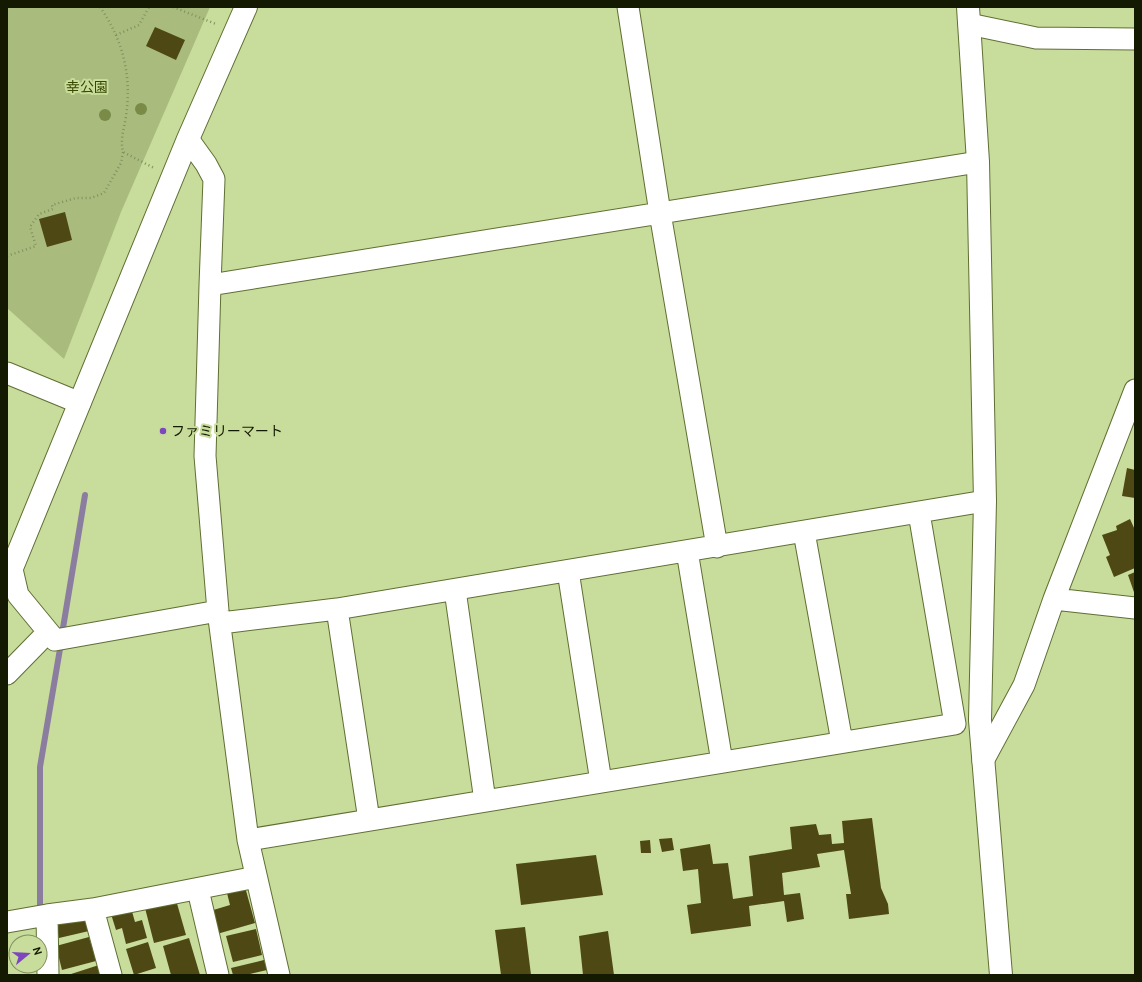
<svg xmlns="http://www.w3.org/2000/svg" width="1142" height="982" viewBox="0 0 1142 982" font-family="Cabin,'Noto Sans JP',sans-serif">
<rect width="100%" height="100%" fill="#c8dc9b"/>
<path fill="#a9bc7e" d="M7,7H210L121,212L64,359L7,308Z"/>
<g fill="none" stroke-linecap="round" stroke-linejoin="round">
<path stroke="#8b7da0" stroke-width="6" d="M62,634L85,495
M40,912V767L61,643"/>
</g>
<path fill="#4e4815" d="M155,27L185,40L176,60L146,46Z
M65,212L72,240L47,247L39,219Z
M1127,468L1135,470V498L1122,496Z
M1130,519L1135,530L1134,546L1135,568L1114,577L1106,557L1110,555L1102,535L1117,530L1116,526Z
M1135,572V595L1128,575Z
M872,818L881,888L888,904L889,914L849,919L846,894H851L844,850L817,854L820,867L782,873L784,895L800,893L804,919L787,922L784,901L749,906L751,926L691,934L687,905L701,903L698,869L683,871L680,849L710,844L713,864L728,863L733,899L753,896L749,856L792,849L790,827L816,824L819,835L831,834L832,844L844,843L842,821Z
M672,838L674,850L662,852L659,839Z
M650,840L651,853H641L640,841Z
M596,855L603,895L521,905L516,864Z
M245,887L255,923L217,934L210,911L230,905L227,893Z
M176,900L186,935L154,943L145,908Z
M131,908L135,922L142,920L147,938L126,944L122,928L116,930L111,914Z
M85,916L89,931L59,938L56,923Z
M525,927L531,975H501L495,930Z
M256,929L262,955L233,962L226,936Z
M608,931L614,975H583L579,936Z
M89,937L96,961L62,970L56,946Z
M189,938L200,975H171L163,946Z
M148,942L156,968L134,975L126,949Z
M264,960L267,970L246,975H233L231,968Z
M99,965L102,975H68Z"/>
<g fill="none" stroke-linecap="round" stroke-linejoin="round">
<defs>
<path id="street" d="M628,7L660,213L717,547
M969,24L1036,38L1135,39
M188,139L206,164L214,179L210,285
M7,373L80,403
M804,532L842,742
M687,551L722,762
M7,567L12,569L18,595L55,640L218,611
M568,571L601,782
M455,590L485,801
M1054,599L1135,608
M337,609L369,820
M221,623L337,609L985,501
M7,674L48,632
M983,761L1024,685L1054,599L1135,390
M248,840L955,724L919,513
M198,890L218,975
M93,909L111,975
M47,915L48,975
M7,922L47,915L93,909L256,877
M279,975L248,840L218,611L205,456L210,285L978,162"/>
<path id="secondary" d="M968,7L978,162L985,501L980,720L1001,975
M7,580L188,139L246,7"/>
</defs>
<use href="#street" stroke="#5f6f33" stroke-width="23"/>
<use href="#secondary" stroke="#5f6f33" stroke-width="24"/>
<path stroke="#82905f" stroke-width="2.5" stroke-dasharray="1 3" stroke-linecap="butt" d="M100,7C123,40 132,76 126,116C124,130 120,138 123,152L154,168
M173,7L216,24
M116,35L139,25L149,7
M7,256L36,246L30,227L39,214L53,209L52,205L76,198H91L104,193L121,163L123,152"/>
<use href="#street" stroke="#fff" stroke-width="21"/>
<use href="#secondary" stroke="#fff" stroke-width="22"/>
</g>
<g fill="#798b46">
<circle cx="141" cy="109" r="6"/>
<circle cx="105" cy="115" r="6"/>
</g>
<circle fill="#7e46bd" stroke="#c8dc9b" stroke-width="1.5" cx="163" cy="431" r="4"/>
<g text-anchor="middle" stroke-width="4" stroke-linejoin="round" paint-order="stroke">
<g font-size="14" fill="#394800" stroke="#c8dc9b">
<text x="87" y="92">幸公園</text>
</g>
<g font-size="14" fill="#141a02" stroke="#c8dc9b" text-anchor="start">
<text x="171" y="436">ファミリーマート</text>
</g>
</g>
<rect width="1142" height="982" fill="none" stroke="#141a02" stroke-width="16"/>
<g transform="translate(28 954) rotate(72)"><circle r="19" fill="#c8dc9b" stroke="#808e5e"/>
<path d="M0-3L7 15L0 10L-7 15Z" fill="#7e46bd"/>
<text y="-6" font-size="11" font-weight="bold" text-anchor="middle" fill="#141a02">N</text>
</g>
</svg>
